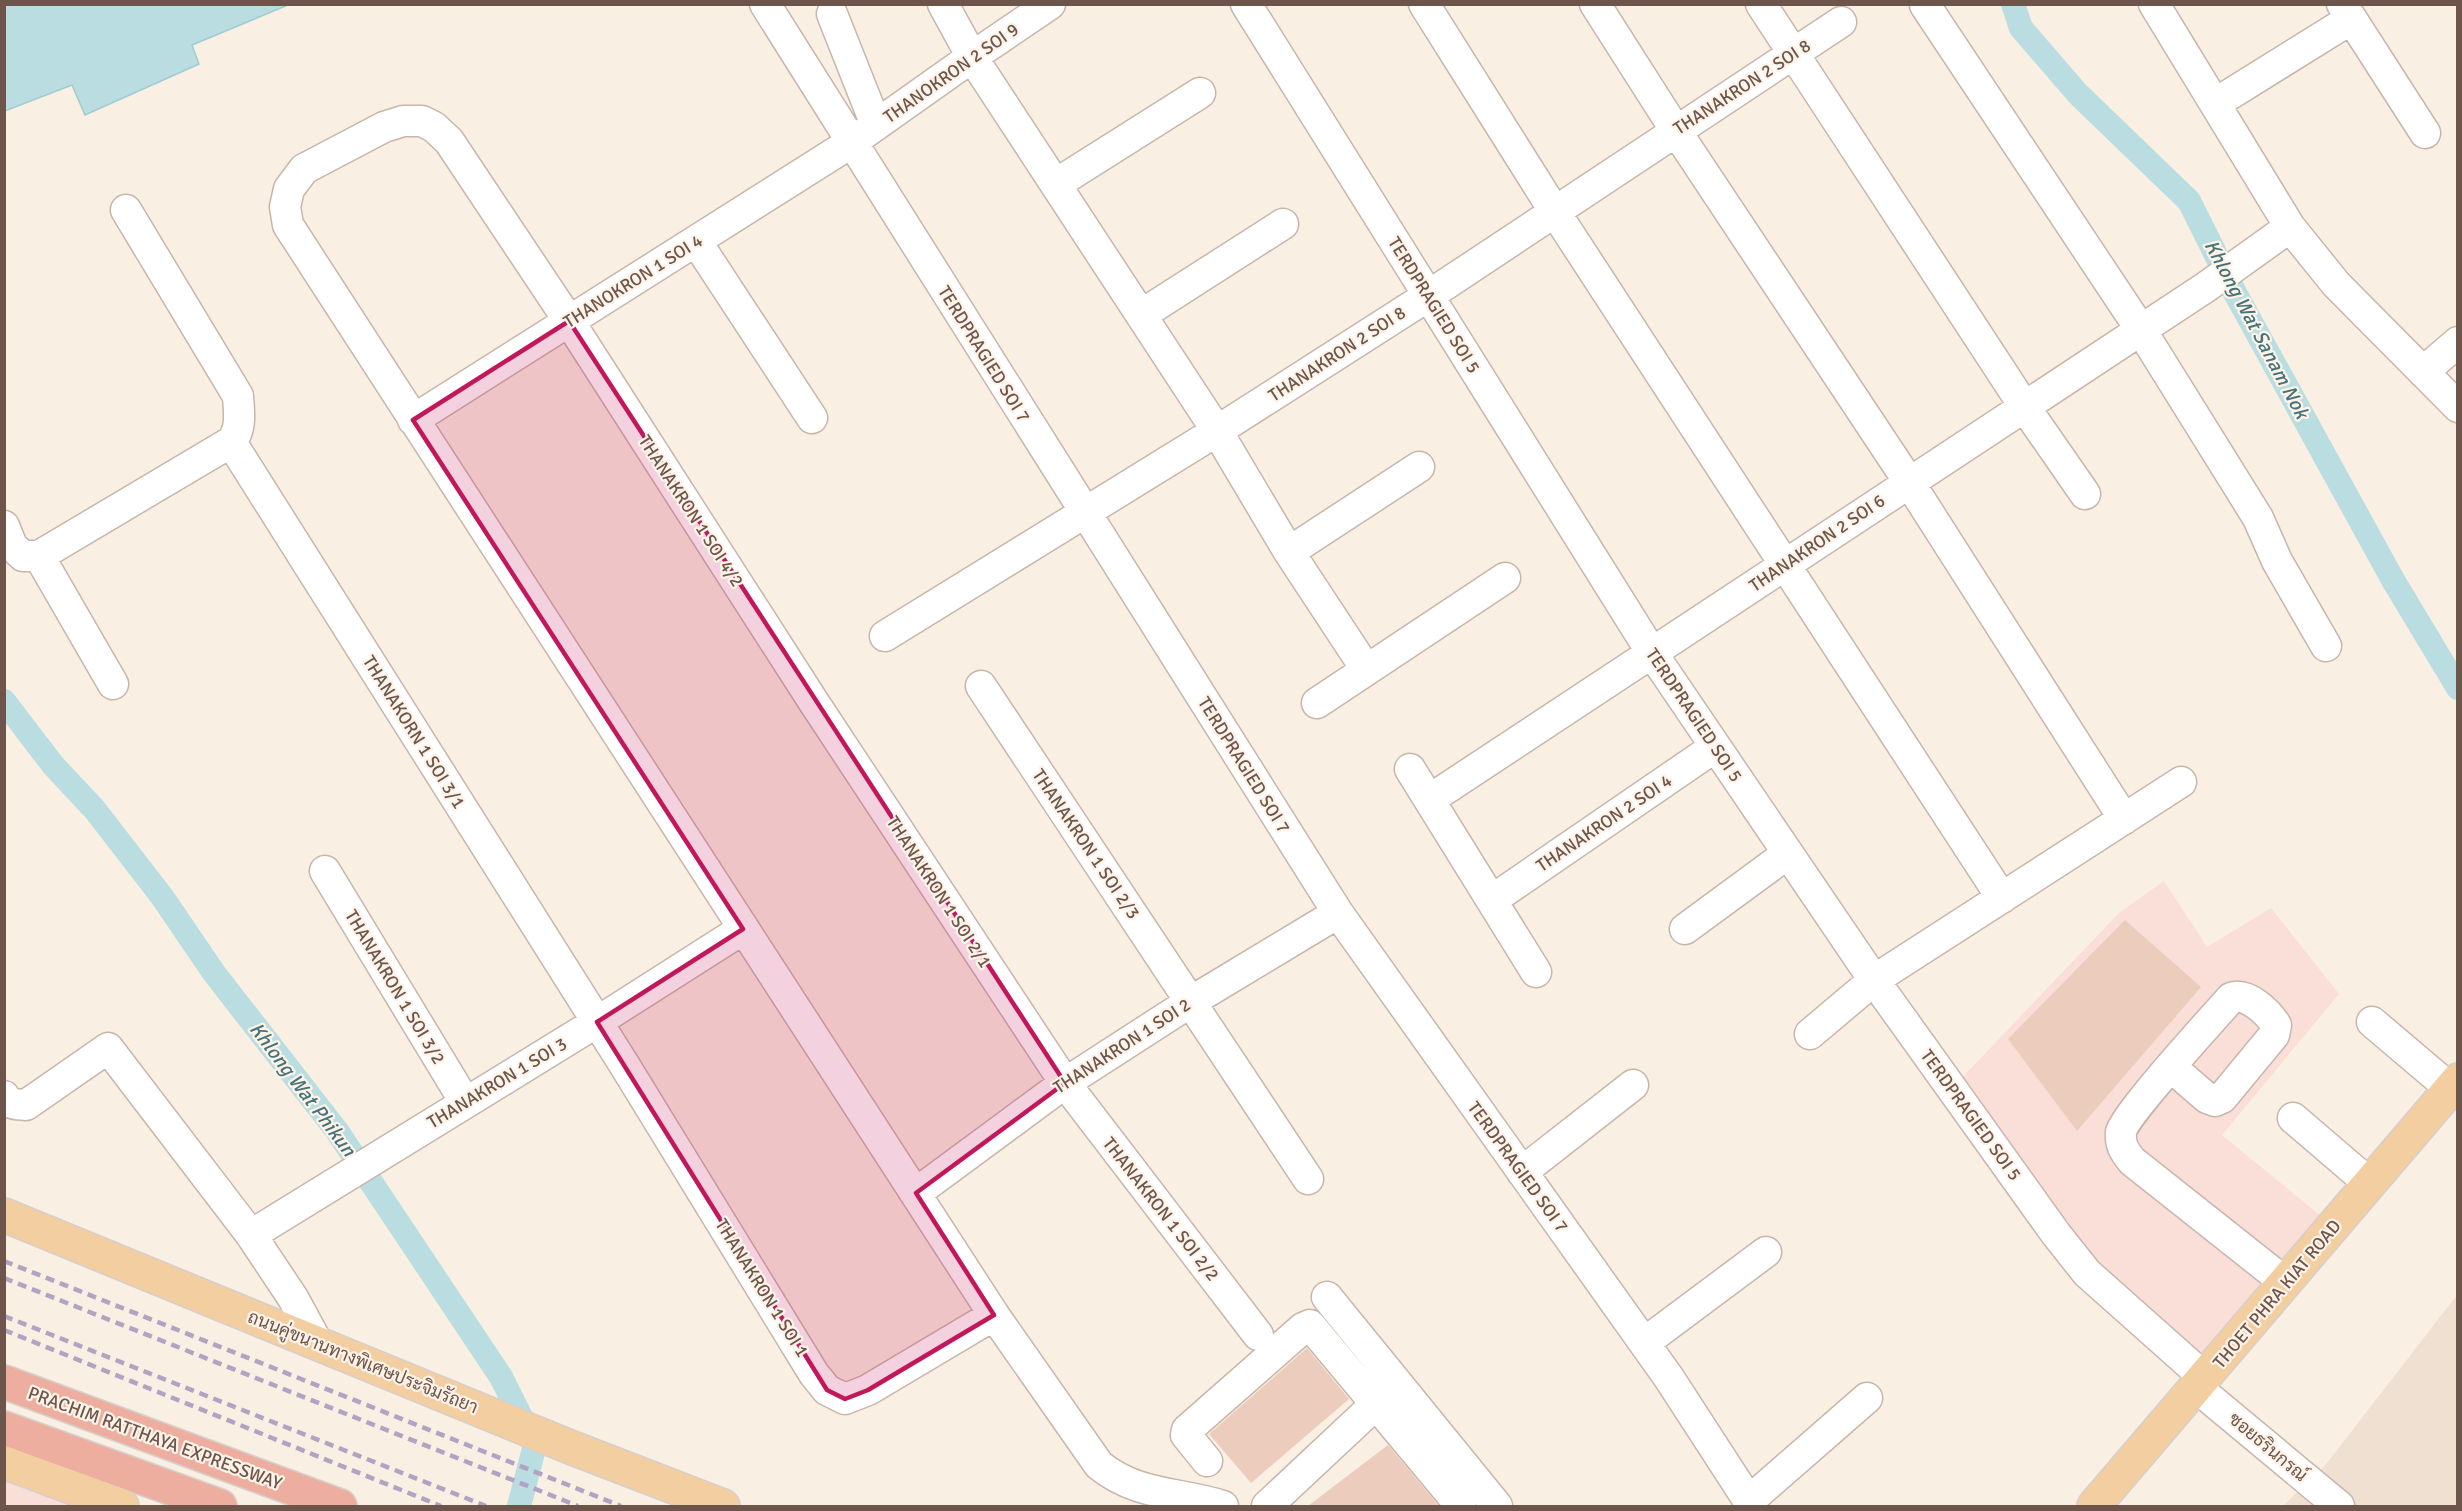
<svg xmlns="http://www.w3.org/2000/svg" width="2462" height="1511" viewBox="0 0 2462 1511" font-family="Signika,Sarabun,sans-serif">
<rect width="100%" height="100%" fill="#f9efe2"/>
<path fill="#f0e0d1" d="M2457,1295V1506H2283L2327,1463Z"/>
<path fill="#f9dfd7" d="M2164,881L2207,947L2271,908L2339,994L2222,1135L2327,1221L2202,1366L2090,1270L1957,1083L2119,913Z
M5,1457L138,1506H5Z"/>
<path fill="#b9dde0" stroke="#a0ccd1" stroke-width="1.5" d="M5,4H288V5L192,45L199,64L85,115L72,85L5,111Z"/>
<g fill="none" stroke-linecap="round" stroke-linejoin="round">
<path stroke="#b9dde0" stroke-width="24" d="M2013,4L2021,28L2078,94L2189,201L2234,291L2393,580L2458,688
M4,701L53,765L95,810L163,898L214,973L337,1131L501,1377L535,1445L519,1506"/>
</g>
<path fill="#ecccbd" d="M2125,920L2201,987L2077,1131L2008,1039Z
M1307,1348L1349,1399L1251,1483L1209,1434Z
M1388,1445L1439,1506H1308Z"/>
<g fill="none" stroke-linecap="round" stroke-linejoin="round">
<defs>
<path id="minor" d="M765,4L1338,913L1669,1378L1752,1506
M943,4L972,57L1217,431L1289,552L1366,669
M1246,4L1652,653L1874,980L2056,1234L2087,1273L2205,1378
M1424,4L1555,212L2002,898
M1595,4L1676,131L1909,482L2124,819
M1761,4L2024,406L2085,494
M2154,4L2290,227L2336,284L2458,407
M2342,4L2425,133
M1925,5L2141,330L2258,518L2277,561L2326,646
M832,14L876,125
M2216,103L2351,19
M1056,184L1200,93
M696,241L812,418
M1141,315L1283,224
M2423,372L2458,342
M413,420L852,142L972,57L1050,4
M231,442L625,1066L814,1374L827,1390L845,1399L868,1390L994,1315
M4,526L12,546L23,556H39L231,442C242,429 239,412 238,396L126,210
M1289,552L1419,467
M39,556L113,684
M885,636L1217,431L1428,296L1841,22
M981,686L1308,1179
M1317,703L1505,578
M1410,769L1536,972
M1429,800L2206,287L2290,227
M325,871L465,1102
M1492,900L1715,747
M1685,929L1787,854
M2372,1022L2451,1089
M1810,1034L1874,980L2181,782
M2171,1067L2207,1098L2215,1101L2222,1098L2274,1035L2276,1025C2268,1012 2247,992 2231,998C2214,1017 2124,1116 2121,1132C2120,1145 2124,1151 2132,1161L2286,1283
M4,1096C9,1105 17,1104 26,1105L108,1048L251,1235L293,1298L318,1344
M2293,1118L2370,1184
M1522,1172L1633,1085
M916,1193L1065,1083L1192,1001L1338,913
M251,1235L597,1022L743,929
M1327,1297L1497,1506
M1644,1343L1766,1252
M2196,1387L2339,1506
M1207,1461L1186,1435L1187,1430L1303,1328L1310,1325L1461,1506
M1749,1501L1867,1398
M1223,1506C1179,1492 1137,1496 1099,1465L994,1315L288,225L285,207L289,189L304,169L384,127L403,121H422L434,127L449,141L569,321L813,701L1065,1083L1258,1335
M1267,1506L1377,1403"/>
<path id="major" d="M4,1215L570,1447L723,1506
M4,1462L122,1506
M2094,1506L2458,1080"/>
<path id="highway" d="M4,1382L340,1506
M4,1428L220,1506"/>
</defs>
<use href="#minor" stroke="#c8b6aa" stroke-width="33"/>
<use href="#major" stroke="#d6cfcd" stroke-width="36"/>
<use href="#highway" stroke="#d6cfcd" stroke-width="36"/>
<use href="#minor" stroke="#fff" stroke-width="30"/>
<use href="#major" stroke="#f2cea1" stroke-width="33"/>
<use href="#highway" stroke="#edae9f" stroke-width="33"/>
<path stroke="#b1a3c1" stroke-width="4.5" stroke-dasharray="9 6" stroke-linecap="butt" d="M4,1261L621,1506
M4,1278L578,1506
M4,1316L486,1506
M4,1330L441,1506"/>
</g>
<path fill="#c2185b" fill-opacity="0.2" stroke="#c2185b" stroke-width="4.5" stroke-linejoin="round" d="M569,321L1065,1083L916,1193L994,1315L868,1390L845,1399L827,1390L597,1022L743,929L413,420Z"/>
<g text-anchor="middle" stroke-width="4.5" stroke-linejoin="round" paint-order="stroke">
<g font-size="18" fill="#6e554b" stroke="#fdf3e8">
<text transform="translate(951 73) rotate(-35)" y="6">THANOKRON 2 SOI 9</text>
<text transform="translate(1742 87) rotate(-33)" y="6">THANAKRON 2 SOI 8</text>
<text transform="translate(633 281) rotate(-32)" y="6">THANOKRON 1 SOI 4</text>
<text transform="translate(1434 305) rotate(58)" y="6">TERDPRAGIED SOI 5</text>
<text transform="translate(984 354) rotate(58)" y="6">TERDPRAGIED SOI 7</text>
<text transform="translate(1337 354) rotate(-33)" y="6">THANAKRON 2 SOI 8</text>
<text transform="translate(691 511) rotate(57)" y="6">THANAKRON 1 SOI 4/2</text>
<text transform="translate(1817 543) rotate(-34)" y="6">THANAKRON 2 SOI 6</text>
<text transform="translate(1694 715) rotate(56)" y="6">TERDPRAGIED SOI 5</text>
<text transform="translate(414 732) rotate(58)" y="6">THANAKORN 1 SOI 3/1</text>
<text transform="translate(1244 765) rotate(58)" y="6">TERDPRAGIED SOI 7</text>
<text transform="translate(1604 823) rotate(-34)" y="6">THANAKRON 2 SOI 4</text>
<text transform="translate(1086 844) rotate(56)" y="6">THANAKRON 1 SOI 2/3</text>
<text transform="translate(939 892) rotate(57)" y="6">THANAKRON 1 SOI 2/1</text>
<text transform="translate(395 987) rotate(59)" y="6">THANAKRON 1 SOI 3/2</text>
<text transform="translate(1122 1046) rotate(-33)" y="6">THANAKRON 1 SOI 2</text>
<text transform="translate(497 1083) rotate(-31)" y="6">THANAKRON 1 SOI 3</text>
<text transform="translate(1971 1115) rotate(54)" y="6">TERDPRAGIED SOI 5</text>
<text transform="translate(1518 1167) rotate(54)" y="6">TERDPRAGIED SOI 7</text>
<text transform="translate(1161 1209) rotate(52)" y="6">THANAKRON 1 SOI 2/2</text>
<text transform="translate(762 1288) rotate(58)" y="6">THANAKRON 1 SOI 1</text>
<text transform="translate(2277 1294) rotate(-50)" y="6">THOET PHRA KIAT ROAD</text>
<text transform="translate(363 1362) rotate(22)" y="6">ถนนคู่ขนานทางพิเศษประจิมรัถยา</text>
<text transform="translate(155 1438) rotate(20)" y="6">PRACHIM RATTHAYA EXPRESSWAY</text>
<text transform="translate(2268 1447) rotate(40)" y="6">ซอยธรินกรณ์</text>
</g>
<g font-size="20" font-style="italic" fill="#457379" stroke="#fdf3e8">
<text transform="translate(2257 329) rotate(62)" y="7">Khlong Wat Sanam Nok</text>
<text transform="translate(303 1089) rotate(53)" y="7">Khlong Wat Phikun</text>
</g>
</g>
<rect width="2462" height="1511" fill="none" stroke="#6e554b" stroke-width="12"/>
</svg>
